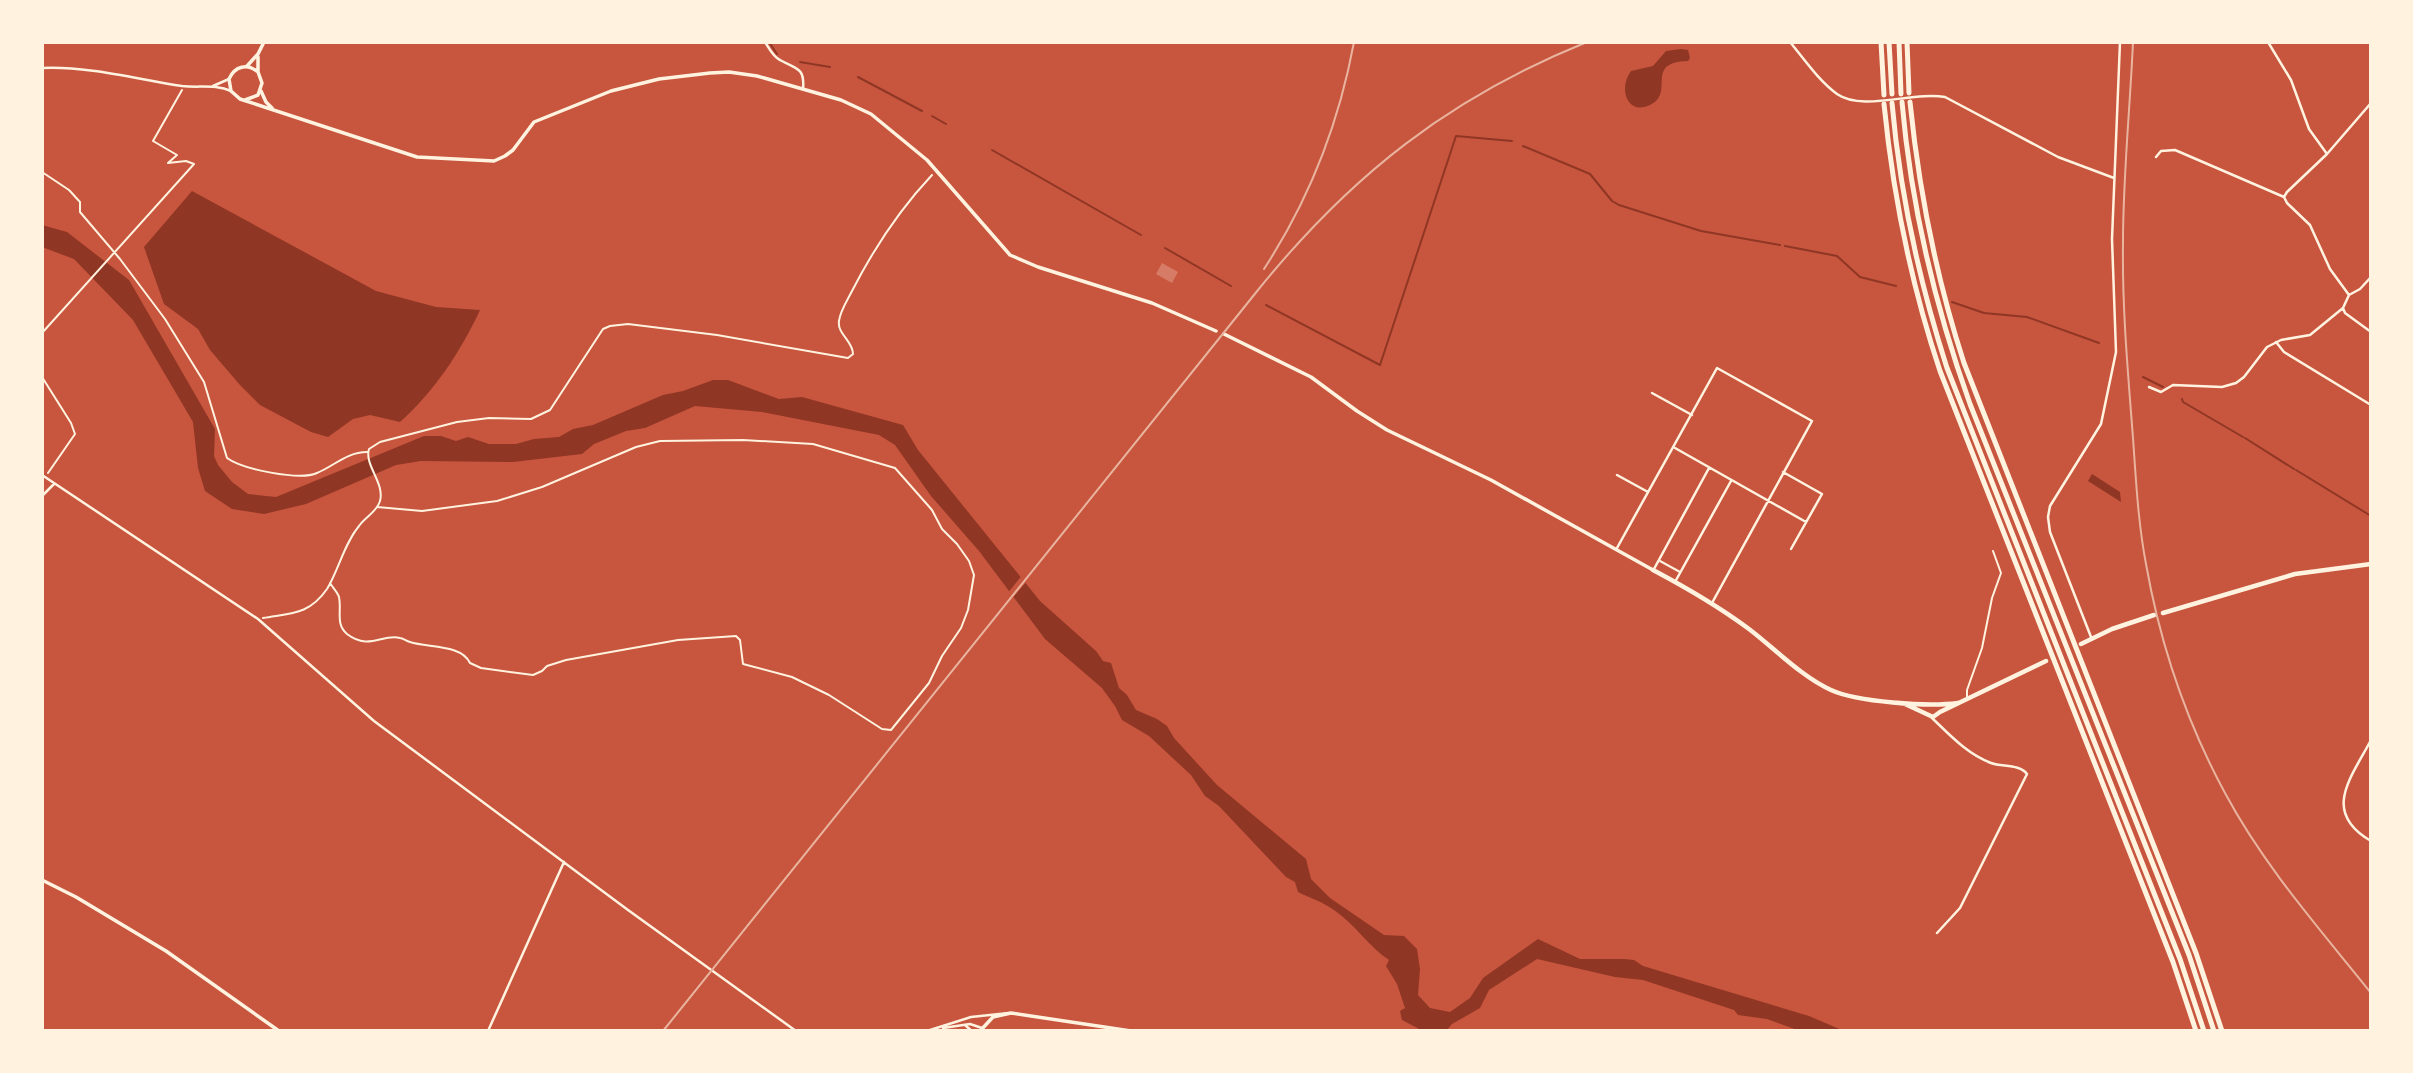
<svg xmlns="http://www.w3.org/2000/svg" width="2413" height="1073" viewBox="0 0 2413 1073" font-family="'Asap Condensed',sans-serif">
<rect width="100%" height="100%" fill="#c8553d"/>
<path fill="#8f3625" d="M1681,49L1688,50L1690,58L1688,61C1643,62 1676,93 1650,105C1627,116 1618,88 1631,71L1653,66L1666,51Z
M192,191L376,291L436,307L480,310C461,351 434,392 400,422L370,415L353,419L328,437L311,432L260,405L240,385L210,350L198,329L164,304L144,247Z
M42,225L67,232L129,280L215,429L214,456L218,465L232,482L248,494L276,497L424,436H441L456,441L468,437L489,444H516L534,439L559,437L573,429L593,425L663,395L683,391L713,380H728L779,399L802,397L903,425L918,450L1040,601L1096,651L1103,661L1111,663L1119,688L1127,695L1136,710L1157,719L1167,726L1174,738L1217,785L1306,859L1311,879L1330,898L1384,935L1404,936L1417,949L1420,969L1418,995L1430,1008L1450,1012L1470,998L1483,978L1538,939L1580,959H1624L1634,960L1643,966L1809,1016L1844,1031H1800L1767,1019L1738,1015L1734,1010L1643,980L1615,977L1537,959L1489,990L1480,1008L1452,1024L1446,1031H1423L1402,1020L1400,1011L1405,1008L1397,984L1386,966L1389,960C1369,947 1355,924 1334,910C1323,902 1310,898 1298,892L1295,882L1286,877L1219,806L1205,796L1191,775L1149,736L1122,720L1115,706L1102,688L1045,639L979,551L931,496L895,445L879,435L762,412L695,406L645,428L626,431L594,444L582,454L513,462L421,461L396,465L306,504L264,514L232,509L205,491L198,468L193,422L133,320L74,259L42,247Z
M2092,474L2120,492L2121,502L2088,481Z"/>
<path fill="#c8553d" d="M1023,574L1028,580L1011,600L1007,594Z"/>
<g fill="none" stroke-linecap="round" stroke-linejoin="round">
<path stroke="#8f3625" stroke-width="2" d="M769,42L777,54
M800,62L830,67
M858,77L922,111
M932,116L946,124
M1523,146L1590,174L1612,201L1619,205L1701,231L1780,245
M992,150L1141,235
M1785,246L1837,256L1860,277L1896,286
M1165,248L1231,286
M1952,302L1984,313L2027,317L2099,343
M1266,305L1380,365L1456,136L1512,141
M2143,377L2163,387
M2182,399L2183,402L2243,437
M2245,438L2294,469
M2296,470L2371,516"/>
</g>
<path fill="#d67c66" d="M1162,263L1178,272L1172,283L1156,274Z"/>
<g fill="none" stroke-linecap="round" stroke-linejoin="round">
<path stroke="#fff3e0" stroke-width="2" d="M168,163L177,155L153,141L182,90
M42,172L69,190L80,202V212L120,259L165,319L204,382L227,458C242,469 299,481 317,473C334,466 347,452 367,452
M42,333L194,164L186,161L168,163
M42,377L71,423L75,434L48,473
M330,583C333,588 338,593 339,597C342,610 335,624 347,634C369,651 383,633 400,638C403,638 406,641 410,642C428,648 461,644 470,663L481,668L533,675L542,671L547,666L566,660L678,640L736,636L740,640L743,664L792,677L829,695L882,729L891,730L929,683L942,656L961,628L968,610L974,575L969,561L957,544L942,529L932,510L895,468L813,444L743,440L660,441L636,447L542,487L497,501L422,511L377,507
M263,618C291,613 309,615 327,589C339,569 344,544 359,526C365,517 377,512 380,501C385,483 364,465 369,449L380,442L457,422L489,418L531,419L550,410L603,329L610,326L628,324L717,335L848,358L853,354C853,341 837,334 839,321C840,311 848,299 852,291C873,250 900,209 932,175"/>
<path stroke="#fff3e0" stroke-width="2" d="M1660,561L1680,572
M1967,699V690L1982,648L1992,598L2001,573L1993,551"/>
<path stroke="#fff3e0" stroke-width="2.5" d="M765,42C769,48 773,57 780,60C796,69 805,67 803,89
M1790,42C1804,59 1819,81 1837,94C1863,112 1914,91 1945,97L2058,157L2114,178
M2268,42L2291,80L2309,129L2327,154
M42,68C89,66 136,79 182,86C198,88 216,84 231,91
M213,86L229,79
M2156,157L2161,151L2175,150L2284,197L2287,203L2310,225L2330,269L2349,295
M2284,197L2287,192L2327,154L2371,103
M2343,308L2345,313L2371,332
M2276,342L2284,352L2371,405
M2149,387L2161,392L2173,385L2222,387L2236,383L2244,377L2267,347L2281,340L2310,335L2343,308L2349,295L2360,289L2371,277
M1652,393L1692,415
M1675,448L1806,522
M1783,472L1822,494L1791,549
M42,475L258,619L374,721L628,910L796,1031
M1617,475L1648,492
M42,496L54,484
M1617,548L1717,368L1812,421L1712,603
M1654,569L1709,468
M1675,582L1731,481
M2091,637L2050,532L2048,517L2050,506L2101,424L2116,352L2112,239L2120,42
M1932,718C1950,735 1967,754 1991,763C2002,767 2020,764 2027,774L1960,908L1937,933
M2371,740C2351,778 2321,812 2371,841
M966,1026L972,1031
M943,1028L970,1024L982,1028
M488,1031L564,862
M927,1031L971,1017L1009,1013"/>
<path stroke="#fff3e0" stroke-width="3.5" d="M247,66L258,54L264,42
M258,72V57
M261,91L266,102L272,108
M245,100L258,95L262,83L258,72C247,63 235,66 229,79L231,91L240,99L417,157L494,161L505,156L513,150L534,122L611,91L659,79L710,73L729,72L757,76L841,100L871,114L927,160L1010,255L1038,267L1152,303L1216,331
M1224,334L1311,377L1357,411L1387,430L1491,480L1653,570
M42,880L76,897L166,951L279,1031
M980,1031L993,1017L1011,1013L1131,1031"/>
<path stroke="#fff3e0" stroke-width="4.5" d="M1653,570C1687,588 1718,606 1749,629C1774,648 1802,677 1831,690C1857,702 1928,707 1958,703
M2163,613L2295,574L2371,564
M2081,644L2112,629L2154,615
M1905,704L1933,717L1940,712
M1940,712L2046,661"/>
<path stroke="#fff3e0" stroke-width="5" d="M1881,42L1884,95
M1889,42L1892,94
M1899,42L1901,94
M1907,42L1909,93
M1902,102C1911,206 1935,306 1970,404L2189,955L2214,1031
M1910,102C1919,191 1936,277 1964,363L2196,953L2222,1031
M1892,103C1900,194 1919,281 1947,368L2180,959L2204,1031
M1884,104C1893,195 1911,284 1940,371L2173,962L2196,1031"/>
<path stroke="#e9b49f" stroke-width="2" d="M2133,42C2130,109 2123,176 2123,242C2122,308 2128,373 2133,438C2136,480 2138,522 2146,564C2160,643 2186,721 2225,793C2264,866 2319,928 2371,993
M1264,269C1309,200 1339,123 1354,42
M663,1031L1258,290C1351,175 1449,98 1587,42"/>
</g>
<rect width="2413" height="1073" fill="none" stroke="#fff3e0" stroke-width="88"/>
</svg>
